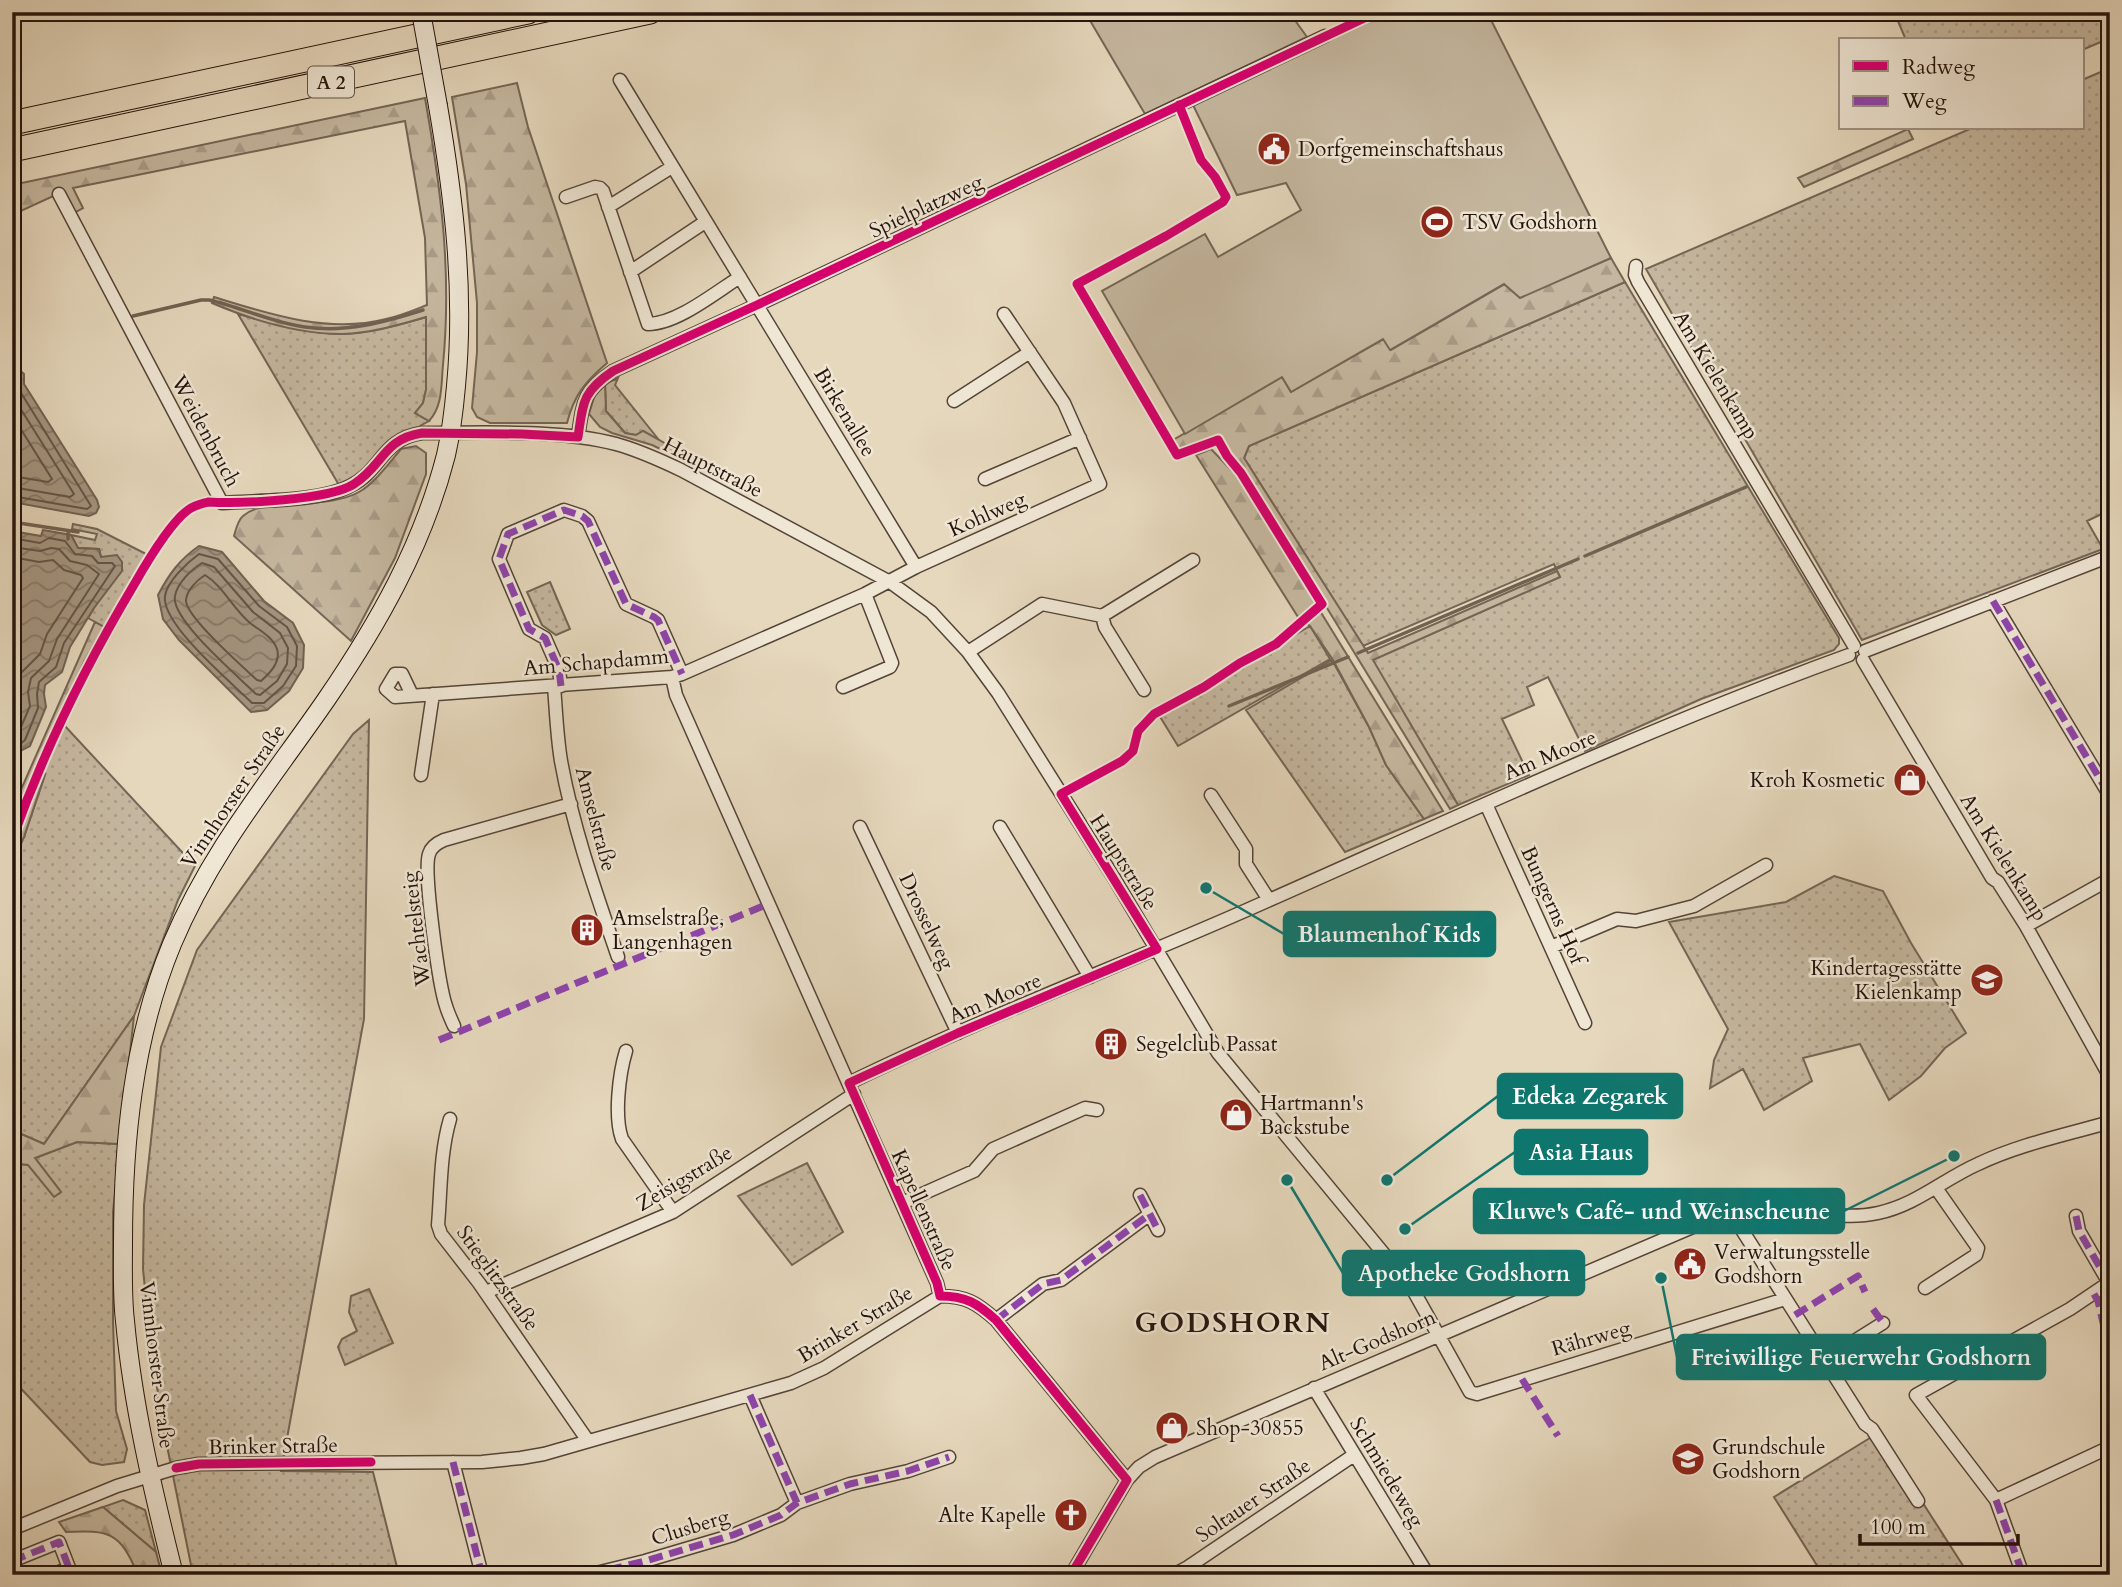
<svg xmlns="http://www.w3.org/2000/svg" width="2122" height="1587" viewBox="0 0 2122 1587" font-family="Cardo,serif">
<defs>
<pattern id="green-dots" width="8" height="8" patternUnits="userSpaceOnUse" patternTransform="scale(1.75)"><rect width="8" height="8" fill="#c5b79f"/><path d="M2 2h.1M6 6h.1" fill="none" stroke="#a99c88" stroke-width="1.8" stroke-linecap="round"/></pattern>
<pattern id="forest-firs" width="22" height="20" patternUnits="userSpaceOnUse" patternTransform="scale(1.75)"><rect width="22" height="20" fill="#c5b79f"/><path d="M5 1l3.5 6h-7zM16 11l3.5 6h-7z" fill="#a99c88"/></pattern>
<pattern id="water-waves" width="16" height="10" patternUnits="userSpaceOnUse" patternTransform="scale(1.75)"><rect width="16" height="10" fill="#a49580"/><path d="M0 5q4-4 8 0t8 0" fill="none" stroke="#857867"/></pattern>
</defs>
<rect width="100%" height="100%" fill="#e6d8bd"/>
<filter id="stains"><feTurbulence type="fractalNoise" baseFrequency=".00286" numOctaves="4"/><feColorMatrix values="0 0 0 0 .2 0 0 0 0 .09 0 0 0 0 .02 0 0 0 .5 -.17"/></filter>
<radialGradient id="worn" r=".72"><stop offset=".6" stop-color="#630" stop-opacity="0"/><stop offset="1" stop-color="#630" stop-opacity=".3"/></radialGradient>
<path fill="url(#green-dots)" stroke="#746555" stroke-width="2" d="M1894,12H2110V38L2082,50V40H1906Z
M2103,71L2110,82V510L2087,521L2103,549L1862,640L1646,269L1972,128H2082V80Z
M1625,282L1839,638V644L1834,650L1701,699L1585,751L1548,677L1527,687L1534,705L1502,719L1529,775L1458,805L1372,660L1560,577L1554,564L1363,646L1244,458L1249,446Z
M238,314C272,323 305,333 340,334C369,334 399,325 427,317L426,390L423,403L415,413L429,421L420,426V429C386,432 380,453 359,474C354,479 346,482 339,485Z
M618,378L615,385L659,440L643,431L636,435L625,433L606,411L605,384Z
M73,524L97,529L148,555L104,627L88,618L94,608L101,557L99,549L78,548L71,535L95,540L97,534L72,529Z
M550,582L570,629L556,635L542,625L527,592Z
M1310,626L1330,659L1178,746L1159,715Z
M1332,660L1369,727L1386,765L1424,819L1345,852L1246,710Z
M369,720L364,1019L281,1471L373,1472L399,1575H193L161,1416L149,1329L143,1269L144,1205L161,1047L197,950L353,734Z
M64,725L195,866L178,900L134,1016L44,1144L12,1130V863L24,837L45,775L43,773Z
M1834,876L1883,891L1911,943L1966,1033L1945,1048L1921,1076L1889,1100L1860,1044L1803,1058L1812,1081L1764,1110L1743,1069L1710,1088L1714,1060L1728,1029L1669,922L1786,902Z
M77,1142L120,1144L113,1212V1322L116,1411L127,1449L124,1462L102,1465L90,1462L12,1379V1163L28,1165L61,1192L35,1158Z
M807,1163L843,1232L792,1265L738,1196Z
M369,1289L393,1343L345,1365L338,1347L342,1339L357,1331L349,1312L351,1296Z
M1878,1433L1969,1575H1823L1774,1497Z
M123,1500L145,1510L156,1552L103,1507Z"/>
<path fill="url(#forest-firs)" stroke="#746555" stroke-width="2" d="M517,83L528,127L607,363C585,382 574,395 567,423H490L477,417L472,408L477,352V303L466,184L452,97Z
M425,98C441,189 452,272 443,365C441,385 443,406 429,421L415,413L423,403L426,390V317C399,325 370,333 342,334C298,334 252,320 212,303L214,297C269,314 328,334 386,319C400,316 414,310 427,305L425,238L405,121L73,188L83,208L74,213L62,192L12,215V185Z
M1908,129L1913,139L1804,187L1798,178Z
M1611,258L1625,282L1249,446L1244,458L1368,653L1557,571L1560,577L1373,660L1458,805L1450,809L1245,474L1229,455L1218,435L1180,450L1173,440L1282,377L1291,392L1384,339L1391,350L1505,284L1520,297Z
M605,384L606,411L625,433L636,435L643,431L700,463L699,467L652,445L612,433L600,427L589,414L595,394Z
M416,446L426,453V474L395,558L351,641L234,536C236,529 238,520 243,516C267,495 325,511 359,492C374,484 390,462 401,449Z
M1211,449L1237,476L1443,811L1424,819L1386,765L1369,727L1333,660L1310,626L1298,617L1196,455Z
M95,622L104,627L84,662L36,766L45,774L24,837L12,863V810Z
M134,1016L120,1144L77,1142L35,1158L61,1192L54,1197L28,1165L12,1163V1130L44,1144Z
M103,1507L156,1552L162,1575H138C120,1532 110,1530 66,1532L59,1522Z"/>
<path fill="#c5b79f" stroke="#746555" stroke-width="2" d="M1085,12H1289L1307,37L1145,114Z
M1390,12H1487L1611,258L1520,298L1504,284L1390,350L1383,339L1291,392L1282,377L1185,434L1102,291L1205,234L1218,257L1301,210L1286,183L1237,195L1193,105Z"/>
<path fill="url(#water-waves)" stroke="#716151" stroke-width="2" d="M12,364L24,374V384L97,500L99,507L96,513L89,516L12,502Z
M43,530L71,535L78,548L99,549L101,557L117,555L122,562V571L94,608L70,647L62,672L45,685L44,694L46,707L30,746L20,751L21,769L12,785V634L15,631L12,619V531L41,536Z
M199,546L222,552L264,601L293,623L304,645L303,668L289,691L267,710L251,712L179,640L163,619L158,595C169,574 180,559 199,546Z"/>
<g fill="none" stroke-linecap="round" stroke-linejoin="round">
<path stroke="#645446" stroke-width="2" d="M12,373L17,377L18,388L91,506L87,509L12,496
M12,395L74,494L70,497L12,487
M12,415L52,479L48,482L12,476
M12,538L40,543L49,538L65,541L75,554L92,556L98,563H112L115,566L64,643L56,667L39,682L37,694L38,708L25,740L14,749L12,770
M12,547L40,551L51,548L59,549L70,561L87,565L99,574L57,639L49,661L31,678L28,692L30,706L18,734L12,738
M199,554L218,559L259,606L287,627L297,646L296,666L283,686L264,703H252C232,683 161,624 165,596C167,581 188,562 199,554Z
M12,557L39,562L53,560L64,570L81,575L83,578L47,634L40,654L21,673L17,691L19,705L12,720
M202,563L214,567L253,612L280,633L288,648L287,664L277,681L260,695L256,694C239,677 170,619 175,596C177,583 192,569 202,563Z
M205,575C223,586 233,609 250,623C259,630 273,637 277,649C281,662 270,673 261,681L257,680C243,667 187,618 186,601C186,591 197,580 205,575Z"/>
<path stroke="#716151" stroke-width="3.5" d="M133,316L201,300H209C241,307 272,323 305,327C346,333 385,322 423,310
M12,522L78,532
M68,531V539
M1585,556L1746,487
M1358,653L1578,559
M1229,706L1348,657"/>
<defs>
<path id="street" d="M620,80L916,567
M59,194L222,503C258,500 319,502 350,486C382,471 381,439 422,433C481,433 559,429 616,444C638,450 660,460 681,470L890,582L931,612L968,652L998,693L1114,878L1218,1053L1412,1288L1470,1392L1477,1394L1785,1299
M566,197L595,187L600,188L603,191L648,324C677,324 716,292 740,277
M608,207L672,167
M1636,266L1635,275L1638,282L1854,646
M630,272L705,222
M954,401L1030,352
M578,437C583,403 582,392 613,371L757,305L1325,36
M985,479L1080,438
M1993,601L2110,796
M1102,616L1105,627L1144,690
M1865,651L2110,556
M968,652L1042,604L1102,616L1193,560
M1863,660L1992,878L1998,882L2026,926L2110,1077
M672,677L676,695L937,1283L940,1296
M554,686C556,711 557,737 561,761C573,828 596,893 618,957
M561,686L559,670L545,638L529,629L499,559L508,534L564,510L582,516L588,521L626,604L654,617L658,620L682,674
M843,687L890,667L892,663L865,594
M412,695L402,674H395L386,689L395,697L672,677L682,674L865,594L916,567L1100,484L1064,403L1004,314
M421,775L433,694
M1211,795L1246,849V864L1269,900
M1486,804L1585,1023
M860,827L958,1033
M1000,827L1090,977
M2026,926L2110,879
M1551,947L1617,919L1636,921L1694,906L1766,865
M454,1026C451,1019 448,1013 446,1006C439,986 423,871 429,854C431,847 437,843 444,840L571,804
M626,1051C619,1074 614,1117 622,1139L673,1212
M849,1083C977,1020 1110,970 1240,913C1442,824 1642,730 1849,655
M450,1119C440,1153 441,1190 438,1225L441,1234L479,1283L588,1441
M1140,1195L1158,1230
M902,1203L974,1171L993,1149L1085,1108L1097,1110
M1730,1211L1865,1424L1872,1429L1918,1501
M2076,1216L2079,1231L2109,1283
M2110,1282L2070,1309L1916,1395L1996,1500L2110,1447
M1925,1288L1976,1255L1978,1248L1936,1188
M486,1292L673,1212L854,1094
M940,1296C966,1296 977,1303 996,1320L1127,1480
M996,1320L1043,1284L1061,1280L1150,1214
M1824,1360L1883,1323
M1314,1388L1428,1575
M750,1395L797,1503
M453,1462L482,1575
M1996,1500L2023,1575
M12,1529L117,1486L176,1468L199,1464L482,1462L521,1458L544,1454L791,1383L824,1368L940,1296
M12,1561L59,1542L69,1568L52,1575
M588,1575L645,1561L733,1535L781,1515L797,1503L850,1484L908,1471L949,1457
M1071,1575L1127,1480L1139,1467L1155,1457L1730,1211C1780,1198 1828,1224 1878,1213C1916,1205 1944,1179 1978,1164C2020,1144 2066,1135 2110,1122
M1173,1575L1188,1567L1354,1455"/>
<path id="secondary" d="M174,1575C153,1491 133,1407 125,1321C122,1296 123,1269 123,1243C123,1142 133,1038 172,944C211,851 270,781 326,700C378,624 423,545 446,455C451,433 454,409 456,386C465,291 454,199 438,106"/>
<path id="highway" d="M12,123L528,12
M12,150L650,12"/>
</defs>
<use href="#street" stroke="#544438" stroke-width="15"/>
<use href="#secondary" stroke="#24130b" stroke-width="20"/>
<use href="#highway" stroke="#24130b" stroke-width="25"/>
<use href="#street" stroke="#efe6d4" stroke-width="12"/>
<use href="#secondary" stroke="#efe6d4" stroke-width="18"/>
<use href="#highway" stroke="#e6d8bd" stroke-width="23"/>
<defs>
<path id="rail" d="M12,13V12"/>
</defs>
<use href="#rail" stroke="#24130b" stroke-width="6"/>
<use href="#rail" stroke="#efe6d4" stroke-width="3.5" stroke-dasharray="10" stroke-linecap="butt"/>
<defs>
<path id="secondary-bridge" d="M421,12L438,106"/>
</defs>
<use href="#secondary-bridge" stroke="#24130b" stroke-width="20" stroke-linecap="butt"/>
<use href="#secondary-bridge" stroke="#efe6d4" stroke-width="18"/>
<path stroke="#8e44ad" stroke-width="7" stroke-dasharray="14 7" stroke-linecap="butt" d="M1993,601L2110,796
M561,686L559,670L545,638L529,629L499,559L508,534L564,510L582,516L588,521L626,604L654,617L658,620L682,674
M439,1040L768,904
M1140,1195L1158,1230
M2076,1216L2079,1231L2109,1283
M2094,1294L2098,1301L2110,1353
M1873,1309L1883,1323
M1795,1315L1858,1276L1865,1292
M996,1320L1043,1284L1061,1280L1150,1214
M1522,1379L1558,1436
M750,1395L797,1503
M453,1462L482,1575
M1996,1500L2023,1575
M12,1561L59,1542L69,1568L52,1575
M588,1575L645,1561L733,1535L781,1515L797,1503L850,1484L908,1471L949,1457"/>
<defs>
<path id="cycleway" d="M12,840C44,750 86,665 135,583C147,562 169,524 188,510C195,505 201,504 208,502C239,504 330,500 354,484C383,466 383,439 422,433L522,434L578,437C583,403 582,392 613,371L757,305L1377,12
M176,1468L199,1464L371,1462
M1071,1575L1127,1480L996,1320C977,1303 966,1296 940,1296L937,1283L849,1083L958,1033L1157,949L1061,794L1122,761L1133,751L1138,731L1154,714L1204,687L1240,663L1276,644L1322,604L1241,473L1227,456L1218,440L1177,455L1077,284L1166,236L1223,202L1226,197L1215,177L1201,160L1179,105"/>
</defs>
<use href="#cycleway" stroke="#efe6d4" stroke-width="13"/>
<use href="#cycleway" stroke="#d6006c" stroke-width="9"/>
</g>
<defs>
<symbol id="civic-disc" viewBox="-11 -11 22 22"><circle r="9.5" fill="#8f2418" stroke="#efe6d4"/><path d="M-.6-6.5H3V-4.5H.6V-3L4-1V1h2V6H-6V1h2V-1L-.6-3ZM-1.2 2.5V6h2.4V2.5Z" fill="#fff"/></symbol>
<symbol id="stadium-disc" viewBox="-11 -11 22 22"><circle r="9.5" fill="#8f2418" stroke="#efe6d4"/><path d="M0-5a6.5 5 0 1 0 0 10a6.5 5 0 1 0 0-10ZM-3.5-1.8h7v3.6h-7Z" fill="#fff"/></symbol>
<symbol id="shop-disc" viewBox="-11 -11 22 22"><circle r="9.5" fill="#8f2418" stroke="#efe6d4"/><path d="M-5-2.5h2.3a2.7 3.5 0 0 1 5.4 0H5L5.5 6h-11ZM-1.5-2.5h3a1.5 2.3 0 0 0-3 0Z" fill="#fff"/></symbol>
<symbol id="building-disc" viewBox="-11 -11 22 22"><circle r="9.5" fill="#8f2418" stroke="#efe6d4"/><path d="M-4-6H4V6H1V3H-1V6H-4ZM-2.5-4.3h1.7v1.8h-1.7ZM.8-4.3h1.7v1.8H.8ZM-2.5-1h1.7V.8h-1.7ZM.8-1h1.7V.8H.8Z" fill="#fff"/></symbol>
<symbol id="school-disc" viewBox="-11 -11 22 22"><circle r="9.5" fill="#8f2418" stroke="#efe6d4"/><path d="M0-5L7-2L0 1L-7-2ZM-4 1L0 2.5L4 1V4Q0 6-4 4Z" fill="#fff"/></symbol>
<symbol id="church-disc" viewBox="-11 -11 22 22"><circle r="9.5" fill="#8f2418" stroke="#efe6d4"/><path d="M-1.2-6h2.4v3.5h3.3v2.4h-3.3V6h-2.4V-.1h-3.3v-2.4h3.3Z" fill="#fff"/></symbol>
</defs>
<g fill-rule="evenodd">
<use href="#civic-disc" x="1255" y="130" width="38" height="38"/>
<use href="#stadium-disc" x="1418" y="203" width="38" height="38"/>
<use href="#shop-disc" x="1891" y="761" width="38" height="38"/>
<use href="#building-disc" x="568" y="911" width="38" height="38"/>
<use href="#school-disc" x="1968" y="961" width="38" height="38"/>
<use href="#building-disc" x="1092" y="1025" width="38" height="38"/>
<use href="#shop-disc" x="1217" y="1096" width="38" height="38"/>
<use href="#civic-disc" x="1671" y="1245" width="38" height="38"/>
<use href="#shop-disc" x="1153" y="1409" width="38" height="38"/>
<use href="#school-disc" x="1669" y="1440" width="38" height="38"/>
<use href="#church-disc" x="1052" y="1496" width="38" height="38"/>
</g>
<g text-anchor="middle" stroke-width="5" stroke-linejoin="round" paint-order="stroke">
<rect fill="#efe6d4" stroke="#615247" stroke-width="2" x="308" y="66.5" width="46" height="31" rx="5"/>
<g font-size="19" font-weight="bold" fill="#24130b">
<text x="331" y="89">A 2</text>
</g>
<g font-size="21" fill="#24130b" stroke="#efe6d4" text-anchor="start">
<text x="1298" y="156">Dorfgemeinschaftshaus</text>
<text x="1462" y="229">TSV Godshorn</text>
<text x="1885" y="787" text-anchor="end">Kroh Kosmetic</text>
<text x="612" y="925">Amselstraße,<tspan x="612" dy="24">Langenhagen</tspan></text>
<text x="1962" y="975" text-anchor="end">Kindertagesstätte<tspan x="1962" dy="24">Kielenkamp</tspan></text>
<text x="1136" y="1051">Segelclub Passat</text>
<text x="1260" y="1110">Hartmann's<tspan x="1260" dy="24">Backstube</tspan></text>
<text x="1714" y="1259">Verwaltungsstelle<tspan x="1714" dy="24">Godshorn</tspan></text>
<text x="1196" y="1435">Shop-30855</text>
<text x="1712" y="1454">Grundschule<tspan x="1712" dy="24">Godshorn</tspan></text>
<text x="1046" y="1522" text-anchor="end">Alte Kapelle</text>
</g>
<g font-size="21" fill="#24130b" stroke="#efe6d4">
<text transform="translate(926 206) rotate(-25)" y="7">Spielplatzweg</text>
<text transform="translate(1716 375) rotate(59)" y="7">Am Kielenkamp</text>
<text transform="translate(845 412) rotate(59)" y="7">Birkenallee</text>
<text transform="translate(206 431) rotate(62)" y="7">Weidenbruch</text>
<text transform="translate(713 467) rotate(27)" y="7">Hauptstraße</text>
<text transform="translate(987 514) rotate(-24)" y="7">Kohlweg</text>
<text transform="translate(596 662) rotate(-5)" y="7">Am Schapdamm</text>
<text transform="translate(1550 755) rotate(-23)" y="7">Am Moore</text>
<text transform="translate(233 796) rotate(-56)" y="7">Vinnhorster Straße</text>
<text transform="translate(596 819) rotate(75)" y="7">Amselstraße</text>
<text transform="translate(2004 857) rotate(58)" y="7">Am Kielenkamp</text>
<text transform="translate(1124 862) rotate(58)" y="7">Hauptstraße</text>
<text transform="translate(1553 905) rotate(66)" y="7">Bungerns Hof</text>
<text transform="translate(927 921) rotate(65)" y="7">Drosselweg</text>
<text transform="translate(416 929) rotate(-97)" y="7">Wachtelsteig</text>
<text transform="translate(995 998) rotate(-23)" y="7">Am Moore</text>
<text transform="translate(684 1178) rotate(-31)" y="7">Zeisigstraße</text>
<text transform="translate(924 1210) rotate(66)" y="7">Kapellenstraße</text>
<text transform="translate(498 1278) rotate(54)" y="7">Stieglitzstraße</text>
<text transform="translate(855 1324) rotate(-31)" y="7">Brinker Straße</text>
<text transform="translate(1591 1338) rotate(-16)" y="7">Rährweg</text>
<text transform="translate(1377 1340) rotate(-23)" y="7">Alt-Godshorn</text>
<text transform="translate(157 1365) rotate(83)" y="7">Vinnhorster Straße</text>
<text transform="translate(273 1446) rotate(-1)" y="7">Brinker Straße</text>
<text transform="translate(1387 1472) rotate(59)" y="7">Schmiedeweg</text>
<text transform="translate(1253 1500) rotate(-34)" y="7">Soltauer Straße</text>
<text transform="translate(690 1527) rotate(-17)" y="7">Clusberg</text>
</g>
<g font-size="28" font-weight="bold" letter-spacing="2" fill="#24130b" stroke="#efe6d4">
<text x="1233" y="1332">GODSHORN</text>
</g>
</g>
<path fill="none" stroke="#0f766e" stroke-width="2.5" d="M1206 888L1284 934M1387 1180L1498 1096M1405 1229L1515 1152M1954 1156L1844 1211M1287 1180L1343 1273M1661 1278L1677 1357"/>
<g fill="#0f766e" stroke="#efe6d4" stroke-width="2.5">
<circle cx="1206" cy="888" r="7"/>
<circle cx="1387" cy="1180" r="7"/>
<circle cx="1405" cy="1229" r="7"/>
<circle cx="1954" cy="1156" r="7"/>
<circle cx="1287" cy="1180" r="7"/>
<circle cx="1661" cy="1278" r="7"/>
</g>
<g fill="#0f766e" stroke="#0f766e" stroke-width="2.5">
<rect x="1284" y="912" width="211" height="44" rx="7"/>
<rect x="1498" y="1074" width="184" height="44" rx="7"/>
<rect x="1515" y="1130" width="132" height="44" rx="7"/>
<rect x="1474" y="1189" width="370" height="44" rx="7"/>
<rect x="1343" y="1251" width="241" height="44" rx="7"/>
<rect x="1677" y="1335" width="368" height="44" rx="7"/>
</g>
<g font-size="23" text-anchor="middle" font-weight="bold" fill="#fff">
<text x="1389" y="942">Blaumenhof Kids</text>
<text x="1590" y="1104">Edeka Zegarek</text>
<text x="1581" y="1160">Asia Haus</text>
<text x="1659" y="1219">Kluwe's Café- und Weinscheune</text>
<text x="1464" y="1281">Apotheke Godshorn</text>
<text x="1861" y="1365">Freiwillige Feuerwehr Godshorn</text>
</g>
<rect width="2122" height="1587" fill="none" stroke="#e6d8bd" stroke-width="42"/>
<rect x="14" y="14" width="2094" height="1559" fill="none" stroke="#24130b" stroke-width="3.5"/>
<rect x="21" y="21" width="2080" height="1545" fill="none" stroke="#24130b" stroke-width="2"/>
<rect x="1839" y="38" width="245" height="91" fill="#efe6d4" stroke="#9e9284" stroke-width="2"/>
<rect x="1853" y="61" width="35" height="10" fill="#d6006c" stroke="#9e9284" stroke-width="2"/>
<text x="1902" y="74" font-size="21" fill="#24130b">Radweg</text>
<rect x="1853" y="96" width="35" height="10" fill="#8e44ad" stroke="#9e9284" stroke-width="2"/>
<text x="1902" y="108" font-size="21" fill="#24130b">Weg</text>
<path d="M1860 1534v10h158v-10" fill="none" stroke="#24130b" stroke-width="3.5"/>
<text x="1870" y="1534" font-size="21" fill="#24130b" stroke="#efe6d4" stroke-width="5" paint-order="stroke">100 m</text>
<rect width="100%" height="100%" filter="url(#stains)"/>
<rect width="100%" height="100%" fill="url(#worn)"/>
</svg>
